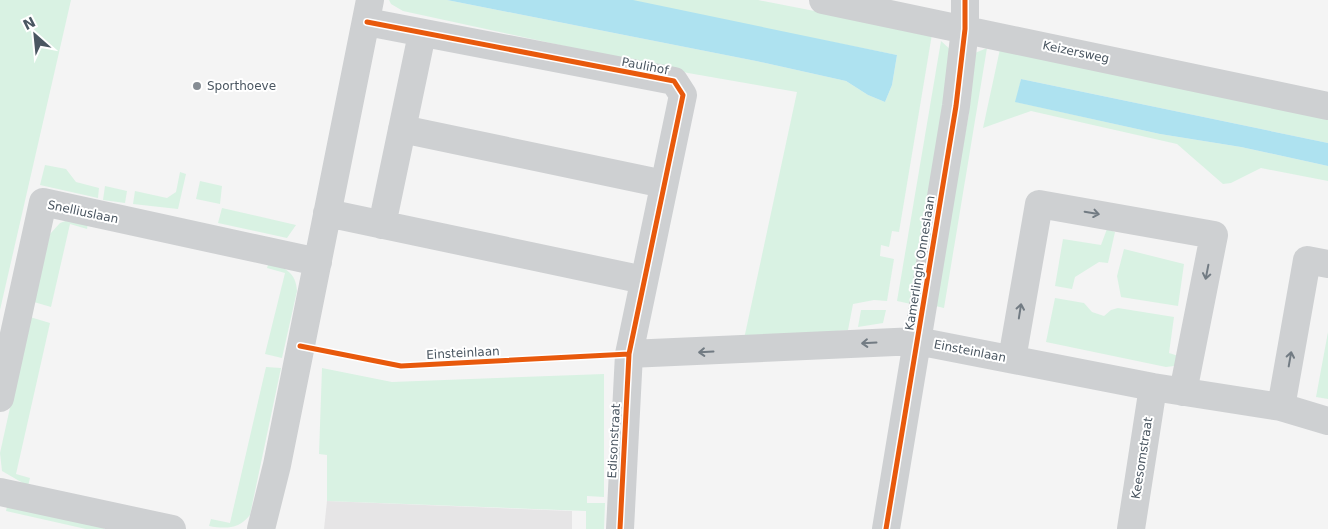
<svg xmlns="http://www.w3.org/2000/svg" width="1328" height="529" viewBox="0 0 1328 529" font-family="'DejaVu Sans',sans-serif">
<rect width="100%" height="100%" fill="#f4f4f4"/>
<path fill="#e6e5e6" d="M327,501L572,511V529H324Z"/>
<path fill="#d9f2e3" d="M0,0H71L0,310Z
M389,0H447L756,61L846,81L868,95L885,102L892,85L897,55L621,0H758L932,34L899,232L892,231L889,247L881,245L880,256L894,259L887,301L874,300L853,304L848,330L744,339L797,92L688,73L403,11L391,4Z
M941,41L952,51L911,304L897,301Z
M987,48L944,308L931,305L969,114L965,105L975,53Z
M1000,49L1328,116V143L1021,79L1016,102L1160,134L1241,147L1328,166V181L1261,168L1231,183L1223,184L1177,144L1031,111L983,128Z
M45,165L66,169L76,182L99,188L98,198L40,185Z
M180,172L186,174L178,209L133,204L135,191L167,198L176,192Z
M200,181L222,186L220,204L196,199Z
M105,186L127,191L125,203L103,200Z
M222,208L296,225L287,238L218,223Z
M71,219L88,223L87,229L70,224L51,307L34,302L50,234L60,223Z
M1107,229L1115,232L1108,263L1099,262L1075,277L1072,289L1055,286L1063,239L1101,245Z
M1124,249L1184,264L1178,306L1121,297L1117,276Z
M269,262C285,268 296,272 297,291L282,358L265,354L285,273L267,268Z
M1055,298L1084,303L1092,312L1104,316L1111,310L1118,308L1174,317L1169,353L1185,358L1182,365L1166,367L1046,342Z
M861,310H886L883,323L858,327Z
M30,317L50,323L16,474L30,478L28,486L2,471L0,453Z
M1328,332V399L1316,397Z
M266,367L281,368L250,515C239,529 226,529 209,526L211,519L230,523Z
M322,368L392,382L604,374V497L587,496V503H605L604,529H586V511L327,501V455L319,454Z
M8,502L105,523L104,529H86L6,511Z"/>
<path fill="#aee2f0" d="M447,0H633L897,55L892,85L885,102L868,95L846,81L756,61Z
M1021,79L1328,143V166L1241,147L1160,134L1015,102Z"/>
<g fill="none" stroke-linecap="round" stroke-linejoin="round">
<path stroke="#ced0d2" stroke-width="28" d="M823,0L1328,106
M367,22L674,81L683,95L629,354L620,529
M402,129L664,184
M327,213L644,280
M382,225L422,34
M629,354L917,341L1153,387L1281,407L1328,421
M1012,359L1039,204L1214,235L1183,392
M0,398L43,202L318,262
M1281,407L1307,260L1328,264
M0,492L172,529
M261,529L277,465L370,0
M886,529L956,106L965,29V0
M1131,529L1153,387"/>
<defs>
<path id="cycleway" d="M367,22L674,81L683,95L629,354L620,529
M300,346L401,366L629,354
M886,529L956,106L965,29V0"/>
</defs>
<use href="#cycleway" stroke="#fff" stroke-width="8"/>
<use href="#cycleway" stroke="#e8590c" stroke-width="5"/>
</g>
<defs><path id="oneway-shaft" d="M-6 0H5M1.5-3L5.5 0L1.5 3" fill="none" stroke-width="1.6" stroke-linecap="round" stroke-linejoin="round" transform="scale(1.25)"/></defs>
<g stroke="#727b83">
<use href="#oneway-shaft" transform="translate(1092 213) rotate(10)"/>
<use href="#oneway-shaft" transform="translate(1207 272) rotate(101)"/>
<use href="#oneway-shaft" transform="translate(1020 311) rotate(-81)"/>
<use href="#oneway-shaft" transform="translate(869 343) rotate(177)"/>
<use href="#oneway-shaft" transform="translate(706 352) rotate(177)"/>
<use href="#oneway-shaft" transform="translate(1290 359) rotate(-80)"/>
</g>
<circle fill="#868d94" stroke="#fff" stroke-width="2" cx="197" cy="86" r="5"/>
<g text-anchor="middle" stroke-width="4" stroke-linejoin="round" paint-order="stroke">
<g font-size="12" fill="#4a5661" stroke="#fff">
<text transform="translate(1076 52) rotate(12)" y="4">Keizersweg</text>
<text transform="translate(645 66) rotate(11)" y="4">Paulihof</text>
<text transform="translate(83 212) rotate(12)" y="4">Snelliuslaan</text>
<text transform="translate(920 263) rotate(-81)" y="4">Kamerlingh Onneslaan</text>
<text transform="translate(970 351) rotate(11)" y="4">Einsteinlaan</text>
<text transform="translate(463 353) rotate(-3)" y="4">Einsteinlaan</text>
<text transform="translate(614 441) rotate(-87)" y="4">Edisonstraat</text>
<text transform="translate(1142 458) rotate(-81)" y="4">Keesomstraat</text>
</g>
<g font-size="12" fill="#4a5661" stroke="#fff" text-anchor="start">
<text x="207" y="90">Sporthoeve</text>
</g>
</g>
<g transform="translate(35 35) rotate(333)" stroke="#ffffff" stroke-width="4" paint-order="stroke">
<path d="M0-4L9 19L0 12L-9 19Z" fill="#4a5661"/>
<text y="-8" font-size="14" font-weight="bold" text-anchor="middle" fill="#4a5661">N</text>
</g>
</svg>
